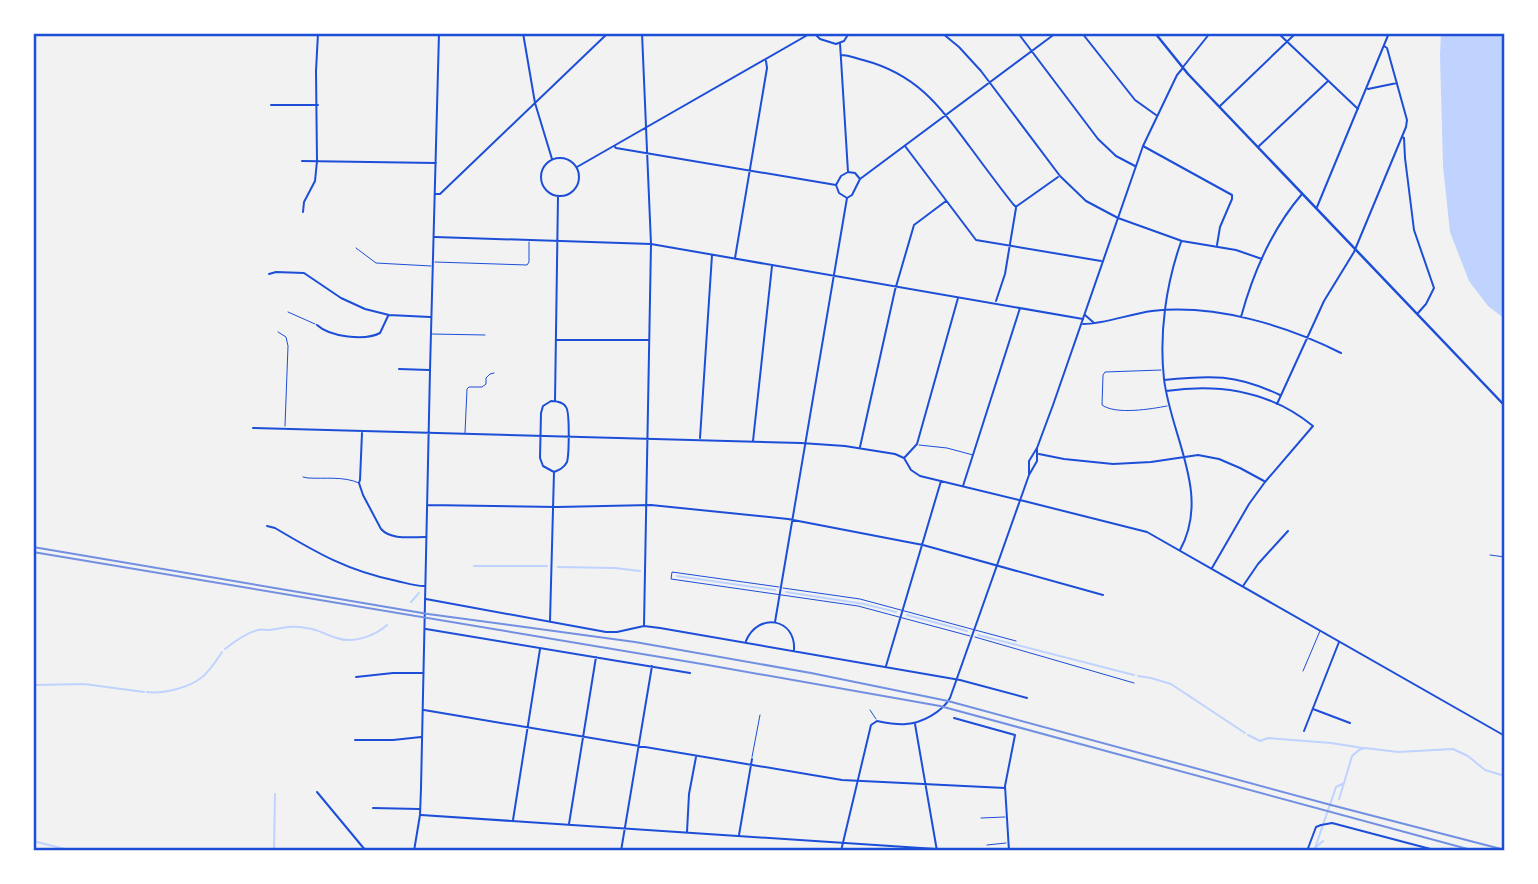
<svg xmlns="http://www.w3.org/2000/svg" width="1538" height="884" viewBox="0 0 1538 884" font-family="'PT Serif',serif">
<rect width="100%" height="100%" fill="#f2f2f2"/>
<path fill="#bfd3fe" d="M1441,33H1505V319L1488,306L1469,281L1450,232L1443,166L1440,55Z"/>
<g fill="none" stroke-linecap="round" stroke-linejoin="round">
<path stroke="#bfd3fe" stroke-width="2" d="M474,566H547
M558,567L615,568L640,571
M677,576L775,590
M786,592L864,604L896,612
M411,602L419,593
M907,615L967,631
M978,635L1134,675
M225,649C235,641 246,633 258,630C262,629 265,630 269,630C284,628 291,625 306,628C318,629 326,635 337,638C352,644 375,636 387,625
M1138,676L1151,678L1171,684L1245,733
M33,685L84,684L144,692
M147,692C163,694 188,688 201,678C209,672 216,661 222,652
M1248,735L1260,741L1268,738L1331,743L1363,748
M1339,799L1344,783
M33,841L72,851
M1316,847L1323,841
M274,851L275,794
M1314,851L1336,787L1344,783L1352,756L1359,750L1365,748L1398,752L1453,749L1468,756L1485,770L1505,776"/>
<path stroke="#1d4ed8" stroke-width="1" d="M356,248L376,263L431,266
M435,262L527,265L529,262V242
M288,312L315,324
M278,332L286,337L288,346L285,426
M431,334L485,335
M1161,370L1105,372L1103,375L1102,405C1116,415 1151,409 1167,406
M465,433L467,389L469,387H482L486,384V378L490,374L494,373
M919,445L947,448L973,455
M303,477L308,478C324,479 344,476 359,483
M1490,555L1505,557
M779,587L672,572L671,579L858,606L970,636
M783,588L860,599L1016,641
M975,637L1134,683
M1303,671L1320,631
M870,710L876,719
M752,757L760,715
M981,818L1005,817
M987,845L1006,843"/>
<path stroke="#1d4ed8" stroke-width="2" d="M523,33L535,103L552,159
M642,33L651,244L644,626
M814,33L820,39L836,44L844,41L849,33
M942,33L959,47L981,71L1060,176L1086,201L1118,218L1182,241L1236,250L1262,259
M1018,33L1098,139L1116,156L1135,166
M1082,33L1135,100L1156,115
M1278,33L1358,109
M840,43L848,172
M841,55C849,55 855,58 863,60C916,74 938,104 970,147C984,166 998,185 1013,204L1016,207
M1183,67L1210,33
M1368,89L1397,83
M271,105H318
M1220,106L1296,33
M1402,137L1404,138L1405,158L1414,230L1434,288L1426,304L1418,313
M905,146L976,240L1101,261
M1143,146L1232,195V199L1220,227L1217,245
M615,147L616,148L836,185
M1258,147L1327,82
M541 177a19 19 0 1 1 38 0a19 19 0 1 1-38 0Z
M302,161L436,163
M577,167L811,33
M848,172L855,173L860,179L852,195L847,198L839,193L836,185L841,176Z
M860,179L1056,33
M435,194H440L608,33
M1017,206L1058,177
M1317,207L1389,33
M303,212L304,202L315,181L317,161L316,71L318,33
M435,237L651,244L1083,319
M735,258L767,68L766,61
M269,274L276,272L304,273L341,298L365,309L389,315L430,317
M996,301L1005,274L1016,208
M1085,315L1093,322
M1241,317C1253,273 1272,229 1302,194
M1083,324C1105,324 1129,314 1152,311C1215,304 1286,325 1341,353
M317,325C330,337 365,341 380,333L388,316
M556,340H648
M399,369L429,370
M1164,380C1211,375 1236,374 1280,395
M1166,391C1219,383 1270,391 1313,426L1265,482L1249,504L1212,568
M551,401C556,401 563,402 566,407C570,412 569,455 567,462C564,468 559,470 554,472L543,466L540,458L541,413L543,406Z
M555,401L558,196
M1277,404L1324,301L1354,252L1406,127L1407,120L1387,48L1384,46
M253,428L801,443L845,446L895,454L904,458
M362,433L360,480L359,483L363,495L381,529C391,540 410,537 425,537
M700,438L712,255
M753,441L772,266
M860,447L895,290L914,225L946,201
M1039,454L1064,459L1113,464L1151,462L1198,455L1219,459L1240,468L1264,481
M905,457L917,444L958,298
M904,458L911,470L920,476L1019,500
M963,486L1020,308
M428,505L557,507L651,505L788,519L923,545L1103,595
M267,526L275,528C317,553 348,571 397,581C406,583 415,586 424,586
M1180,550C1211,494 1171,437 1164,379C1159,334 1166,284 1181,242
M1243,586L1258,564L1288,531
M426,599L606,632H617L644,626L660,628L960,680L1027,698
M550,621L554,472
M775,622L847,198
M426,629L690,673
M746,641C758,612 796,618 794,650
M886,666L941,481
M356,677L393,673H423
M1313,709L1350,723
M424,710L842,780L1005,788
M954,718L1015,735L1005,786L1009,851
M915,724L937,851
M1304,731L1339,642
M355,740H393L421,737
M317,792L366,851
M373,808L419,809
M421,815L936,849
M513,820L540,649
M569,824L596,657
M687,832L689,794L696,757
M739,835L752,759
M414,851L420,815L421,788L430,370L439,33
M621,851L652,666
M1307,851L1316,827L1321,825L1332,823L1438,851"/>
<path stroke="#1d4ed8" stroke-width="2" d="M1029,474V461L1037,448L1053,405L1143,146L1177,75L1182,69
M1020,500L1147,532L1505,736
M841,851L871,725L877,721C887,723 897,725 906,724C922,723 942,712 950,698L1029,475L1037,461V448"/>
<path stroke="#1d4ed8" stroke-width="2.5" d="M1155,33L1188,74L1505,406"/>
<path stroke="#7290e2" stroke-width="2" d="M33,547L428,614L635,642L811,673L948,701L1331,805L1505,850"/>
<path stroke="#7290e2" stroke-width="2" d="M33,552L702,664L940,706L1475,851"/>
</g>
<rect width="1538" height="884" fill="none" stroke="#ffffff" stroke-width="70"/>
<rect x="35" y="35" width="1468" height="814" fill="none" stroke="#1d4ed8" stroke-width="2.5"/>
</svg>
